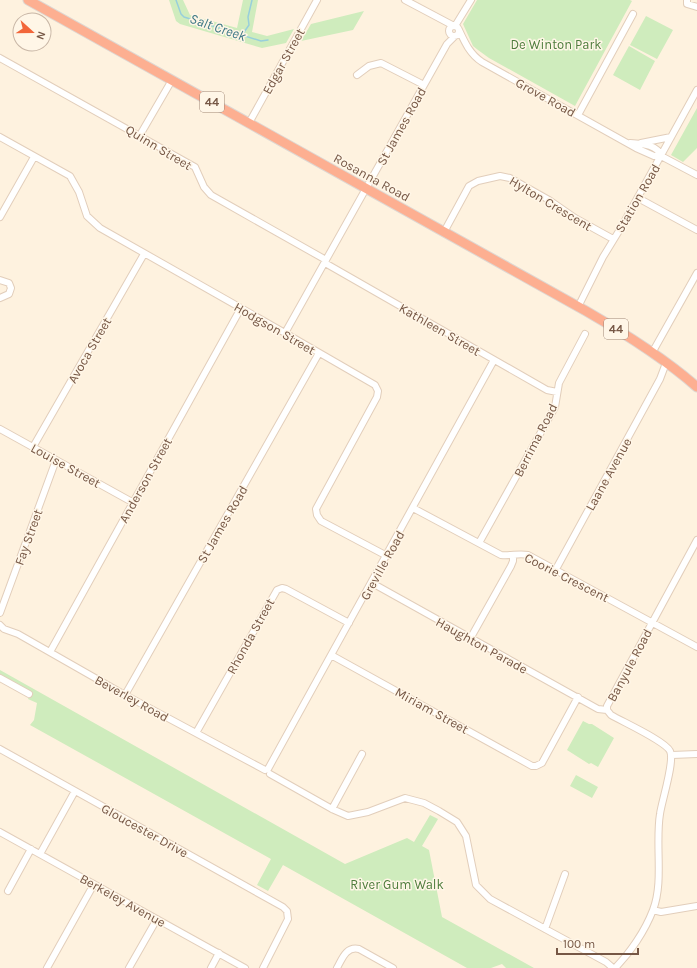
<svg xmlns="http://www.w3.org/2000/svg" width="697" height="968" viewBox="0 0 697 968" font-family="Karla,sans-serif">
<rect width="100%" height="100%" fill="#fef2df"/>
<path fill="#cfecbd" d="M169,0H183L190,15L237,28L243,0H258L252,32L267,36L294,29L286,43L262,48L180,24L176,21Z
M477,0H630L632,1L575,106L489,58L478,50L473,46L463,24Z
M364,11L353,30L301,41L311,24Z
M646,16L673,30L657,59L630,45Z
M629,46L655,61L640,90L613,75Z
M697,108V148L683,162L671,155Z
M0,670L345,864L407,838L414,842L430,815L438,819L422,846L429,850L442,917L534,968H506L502,964L491,968H467L283,865L268,891L257,885L271,859L30,725L34,720L37,703L28,699L30,692L0,675Z
M583,721L589,724H592L614,738L598,767L591,763L589,764L567,750Z
M576,775L598,787L592,798L570,786Z"/>
<g fill="none" stroke-linecap="round" stroke-linejoin="round">
<path stroke="#98cfdb" stroke-width="1.5" d="M176,0L181,14L184,17L261,41L268,40
M242,35L249,25L248,17L252,0"/>
<defs>
<path id="minor" d="M405,0L454,26
M687,0V4L697,7
M449 31a5 5 0 1 1 10 0a5 5 0 1 1-10 0Z
M455,26L471,0
M459,30C465,43 470,54 482,62L636,148L654,156H661L697,175
M0,58L186,162L195,167L204,187L211,195L326,260
M357,75L369,66L381,63L424,85
M578,115L633,14
M249,123L317,0
M140,135L172,80
M0,137L70,176L79,192L87,216L100,228L285,333L375,385L378,391L377,397L316,509L317,515L321,521L387,556
M630,143C641,144 657,144 661,156
M641,143L671,137
M638,198L697,230
M0,217L34,157
M444,232L469,186L478,181L500,176L510,178L549,200L575,218L613,239
M325,263L547,390L557,392
M0,280L9,283L11,288L9,294L0,298
M578,307L603,257L622,226L697,90
M285,333L424,85L447,44L455,36
M652,353L697,273
M0,429L132,502
M33,447L144,254
M413,508L501,555C511,556 519,553 528,555L697,647
M479,543L555,407L559,383L585,334
M556,569L660,379L666,363
M372,583L598,709L607,710
M0,613L56,460
M0,625L4,629L18,634L125,695L265,770
M470,639L511,566L513,561V555
M50,652L241,308
M331,655L532,766H536L542,763L578,697
M0,678L29,694
M125,695L319,353
M196,733L277,590L282,588L286,589L349,623
M0,749L283,907L287,911L288,919L263,968
M672,755L697,754
M268,769L494,360
M270,774L332,809L348,816L368,812L405,798L424,803L439,811L457,822L466,836L476,885L490,899L606,962L613,968
M332,809L362,754
M0,832L245,968
M40,854L75,791
M8,891L31,849
M653,910L661,912L697,906
M545,929L565,874
M47,968L94,884
M129,968L157,919
M211,968L219,953
M337,968C342,959 346,946 359,949L393,968
M615,968C630,953 645,931 653,910C664,882 655,844 660,814C662,800 675,761 670,751C665,741 623,722 611,715L607,710V706L697,540"/>
<path id="highway" d="M28,0L586,311C624,333 664,358 697,387"/>
</defs>
<use href="#minor" stroke="#e2cebb" stroke-width="8"/>
<use href="#highway" stroke="#ded7d2" stroke-width="11"/>
<use href="#minor" stroke="#fff" stroke-width="6"/>
<use href="#highway" stroke="#fdaf91" stroke-width="9"/>
</g>
<g text-anchor="middle" stroke-width="3" stroke-linejoin="round" paint-order="stroke">
<g fill="#fff6e7" stroke="#9f8776" stroke-width="1">
<rect x="200" y="92" width="24" height="20" rx="3"/>
<rect x="604" y="319" width="24" height="20" rx="3"/>
</g>
<g font-size="12" font-weight="bold" fill="#765745">
<text x="212" y="106">44</text>
<text x="616" y="333">44</text>
</g>
<g font-size="13" fill="#4e7d3c" stroke="#fff6e7">
<text x="556" y="49">De Winton Park</text>
<text x="397" y="889">River Gum Walk</text>
</g>
<g font-size="13" fill="#765745" stroke="#fff6e7">
<text transform="translate(283 61) rotate(-61)" y="5">Edgar Street</text>
<text transform="translate(546 97) rotate(29)" y="5">Grove Road</text>
<text transform="translate(401 126) rotate(-61)" y="5">St James Road</text>
<text transform="translate(159 147) rotate(31)" y="5">Quinn Street</text>
<text transform="translate(372 177) rotate(29)" y="5">Rosanna Road</text>
<text transform="translate(637 198) rotate(-60)" y="5">Station Road</text>
<text transform="translate(551 203) rotate(31)" y="5">Hylton Crescent</text>
<text transform="translate(275 328) rotate(30)" y="5">Hodgson Street</text>
<text transform="translate(440 329) rotate(30)" y="5">Kathleen Street</text>
<text transform="translate(89 350) rotate(-60)" y="5">Avoca Street</text>
<text transform="translate(535 440) rotate(-63)" y="5">Berrima Road</text>
<text transform="translate(66 465) rotate(29)" y="5">Louise Street</text>
<text transform="translate(608 474) rotate(-61)" y="5">Laane Avenue</text>
<text transform="translate(145 480) rotate(-61)" y="5">Anderson Street</text>
<text transform="translate(222 524) rotate(-60)" y="5">St James Road</text>
<text transform="translate(28 537) rotate(-70)" y="5">Fay Street</text>
<text transform="translate(382 565) rotate(-61)" y="5">Greville Road</text>
<text transform="translate(567 577) rotate(27)" y="5">Coorie Crescent</text>
<text transform="translate(250 636) rotate(-61)" y="5">Rhonda Street</text>
<text transform="translate(482 645) rotate(29)" y="5">Haughton Parade</text>
<text transform="translate(629 665) rotate(-62)" y="5">Banyule Road</text>
<text transform="translate(132 698) rotate(29)" y="5">Beverley Road</text>
<text transform="translate(432 710) rotate(29)" y="5">Miriam Street</text>
<text transform="translate(145 830) rotate(29)" y="5">Gloucester Drive</text>
<text transform="translate(123 900) rotate(29)" y="5">Berkeley Avenue</text>
</g>
<g font-size="14" font-style="italic" fill="#3b7784" stroke="#fff6e7">
<text transform="translate(218 27) rotate(19)" y="5">Salt Creek</text>
</g>
</g>
<g transform="translate(32 32) rotate(111)"><circle r="19" fill="#fff6e7" stroke="#c8b6a6"/>
<path d="M0-3L7 15L0 10L-7 15Z" fill="#f2663a"/>
<text y="-6" font-size="11" font-weight="bold" text-anchor="middle" fill="#765745">N</text>
</g>
<path d="M557 948v6h81v-6" fill="none" stroke="#765745" stroke-width="2"/>
<text x="563" y="948" font-size="12" fill="#765745" stroke="#fff6e7" stroke-width="3" paint-order="stroke">100 m</text>
</svg>
